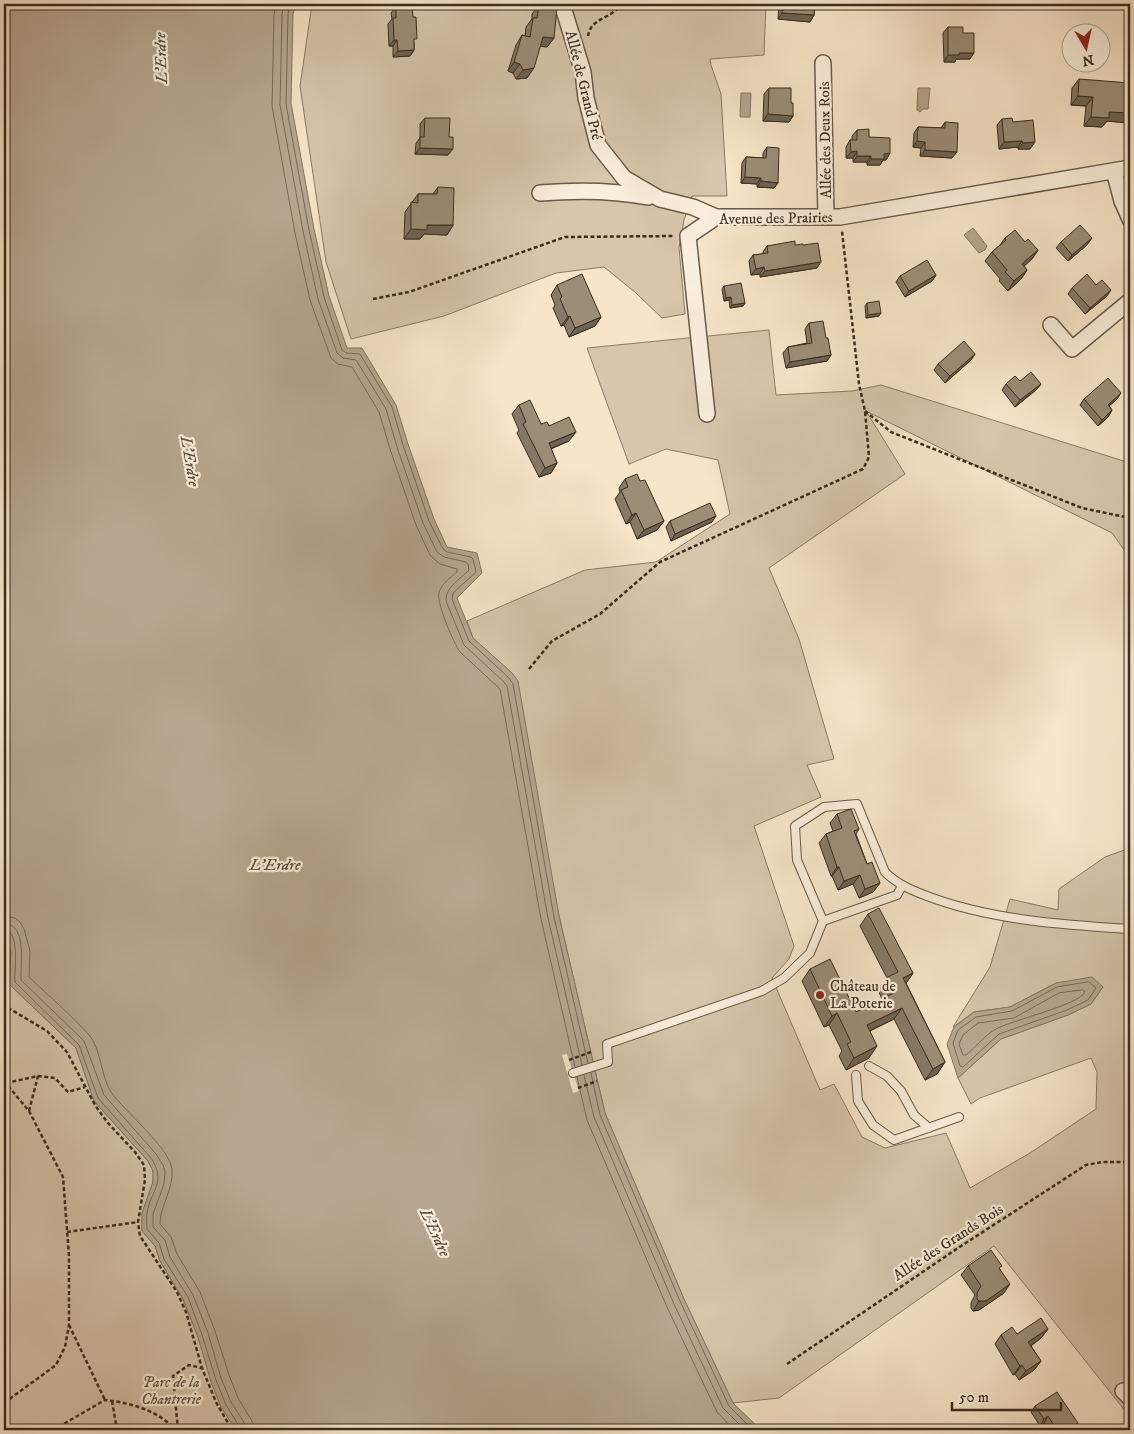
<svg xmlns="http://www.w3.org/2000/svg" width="1134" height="1434" viewBox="0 0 1134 1434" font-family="'IM FELL DW Pica',serif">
<rect width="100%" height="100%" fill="#f7e5c9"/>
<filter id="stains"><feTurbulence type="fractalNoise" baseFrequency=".004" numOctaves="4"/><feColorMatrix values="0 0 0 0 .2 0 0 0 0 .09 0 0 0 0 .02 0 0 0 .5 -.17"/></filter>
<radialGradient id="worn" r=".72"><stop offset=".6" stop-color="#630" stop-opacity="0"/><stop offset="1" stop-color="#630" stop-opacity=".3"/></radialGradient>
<path fill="#d7c6ac" stroke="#887a66" d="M312,4H766L764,55L710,59L711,65L721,94L727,196H692L684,220L679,248L685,314L662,318L636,293L604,267L556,273L444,316L351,339L326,262L300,86Z
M769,330L776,395L852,391L881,385L1130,463V558L1112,533L866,411L905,474L769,568L799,639L834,759L807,765L821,797L754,826L794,946L789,959L772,978L820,1090L834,1084L862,1137L885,1148L946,1133L970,1188L1030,1153L1096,1109L1097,1072L1091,1058L980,1098L971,1104L958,1078L1001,1039L1068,1015L1091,1004L1103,987L1056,983L1010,1007L974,1012L953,1027L990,967L1010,899L1058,910L1059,889L1105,857L1130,848V1417L994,1246L779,1398L733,1403L684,1299L605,1113L559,916L512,673L473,638L467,621L585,570L656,562L730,514L718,460L666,449L629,464L587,348Z
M4,927L11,952L9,984L76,1048L94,1101L148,1161L153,1171V1182L142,1213V1231L155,1246L160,1261L183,1299L198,1337L221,1407L236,1430H4Z"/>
<path fill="#b6a68f" stroke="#847662" d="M4,4H296L293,14L291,103L314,229L329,296L347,348H362L396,405L408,444L434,519L447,547L477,553L482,573L457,598L473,638L512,673L518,681L559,916L605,1113L684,1299L733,1403L761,1430H236L221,1407L211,1382L198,1337L183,1299L160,1261L155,1246L142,1231V1213L153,1182V1171L148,1161L94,1101L76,1048L9,984L11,952L4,927Z
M918,88H930L928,109H923L920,112L917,110V108Z
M741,93H751L750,117H740Z
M973,228L987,246L985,250L979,253L964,235Z
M1092,977L1103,987L1091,1004L1068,1015L1001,1039L958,1078L947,1044L954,1027L974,1012L1010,1007L1056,983Z"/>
<path fill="#f7e5c9" d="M567,1054L579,1091L573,1093L562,1055Z"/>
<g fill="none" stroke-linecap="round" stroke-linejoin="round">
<path stroke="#786a57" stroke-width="1" d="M276,4L274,14L272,106L295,233L310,300L331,358L338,364L352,367L379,412L390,449L416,525L430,555L435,560L440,564L457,569V572C450,578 441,584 439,593C436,602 454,644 460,652L500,689L541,919L575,1067
M284,4L282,14L280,105L303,231L318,299L337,353L343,358L356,360L386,409L397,447L423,523L437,552L444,557L466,562L468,564L469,570C460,579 445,588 446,601L464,645L503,681L507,686L548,918L582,1065
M290,4L288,14L286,104L309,230L324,297L342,350L346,353L360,354L392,407L403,445L429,521L443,549L447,552L471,557L473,559L476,572L453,593L452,599L469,641L508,677L513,684L554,917L588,1063
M4,916L15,918L20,922L24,929L30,951L29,977C49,996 71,1015 89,1035C101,1048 101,1077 111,1092C124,1111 169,1147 172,1169C174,1189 160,1205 160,1224L171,1237L177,1254L200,1292L215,1331L229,1375L238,1398L252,1421L254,1430
M4,923C28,925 20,964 21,980L84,1041L104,1095L156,1154L163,1165L165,1171L164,1184L153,1214V1227L165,1240L170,1257L193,1295L208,1333L221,1378L231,1402L245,1424L246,1430
M4,929C21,932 14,970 15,982L79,1045L98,1098L151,1158C167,1183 151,1189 147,1213C146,1218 147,1224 147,1229L159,1243L164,1259L188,1297L202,1335L216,1380L226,1405L239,1426L240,1430
M1089,982L1096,988L1088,1000L1067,1010L999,1034L963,1067L960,1066L953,1043L958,1030L976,1017L1012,1011L1057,987Z
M1083,990L1085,992C1079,1005 1012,1020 996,1029C985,1035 976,1047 966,1055H963L959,1044L963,1035L978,1023L1014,1018L1059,993Z
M591,1073L600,1115L680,1301L729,1406L753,1430
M584,1075L594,1117L674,1304L723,1408L745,1430
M577,1077L587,1120L667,1307L717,1412L734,1430"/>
<defs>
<path id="service" d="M902,886L897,895L823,921L797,860L795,826L824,807L857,804L885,872C897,884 911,890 927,896C990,920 1064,925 1130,929
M869,1066L887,1076L901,1091L914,1115L929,1128
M573,1073L608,1062L607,1044L762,991L784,978L810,953L823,921
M856,1075L858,1101L873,1125L894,1140L959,1117"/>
<path id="minor" d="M562,4L583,72L586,98L598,145L624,178L660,199L693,207L716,217
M823,63L826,217
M1114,171L1122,201L1130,219
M540,193C576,190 612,190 648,197
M1051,325L1072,349L1130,301
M707,414L688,236L716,217H840L1130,168
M1123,1391L1130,1398"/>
</defs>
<use href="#service" stroke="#685b4a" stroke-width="10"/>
<use href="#minor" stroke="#685b4a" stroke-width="18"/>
<path stroke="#392d1f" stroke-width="2.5" stroke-dasharray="4 2.5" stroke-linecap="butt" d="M588,36C590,22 602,20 612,13C616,10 619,7 622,4
M373,299L409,292L565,237L674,236
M865,411L891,432L1082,508L1130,518
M529,669L552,641L600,614L660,562L863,469L869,457L865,411L859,384L842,231
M4,1003L5,1006L47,1031L67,1052L95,1105L107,1122L135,1152L144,1165L145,1180L138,1222L140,1236L177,1292L186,1312L202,1368L216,1402L232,1430
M569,1060L591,1052
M4,1081L29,1111L63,1177L69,1256V1325L65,1347L56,1365L4,1403
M6,1083L38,1076L55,1078L68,1092L85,1087
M578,1088L597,1081
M29,1111L38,1076
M67,1232L138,1222
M69,1325L105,1400
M787,1364L958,1248L1086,1165L1102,1162H1130
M112,1401L117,1430
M53,1430L105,1400C131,1403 157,1410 176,1430
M178,1430L173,1376L189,1365L202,1368"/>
<use href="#service" stroke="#faeedc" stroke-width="8"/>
<use href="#minor" stroke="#faeedc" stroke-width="15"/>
</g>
<path fill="#867966" stroke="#392d1f" d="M779,4H815L814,15L810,22L778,19Z
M539,5L554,38L547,47L540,46L527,78L516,79L513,73L508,71L516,45L522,35L525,36L526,27L532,19V14Z
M396,7L414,43V50L410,56L393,57V46H389L388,24L392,19L391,13Z
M948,27L963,33L970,59H956L955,62H944L943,33Z
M1079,79L1128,123L1107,121L1102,127L1084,126L1086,106L1071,105L1072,88Z
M769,88L791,103L793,116L789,122L763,121L764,94Z
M425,118L448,155L415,154L416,143L420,138V124Z
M1002,119L1013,122L1030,149H1018V147L999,149L997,125Z
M945,122L952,158L920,156L921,148L913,147L914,133L918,127L941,128Z
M857,130L869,137L890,153L886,160H883L880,165H867V162H853V158H846V147L850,140H852V136Z
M767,147L778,183L774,188L757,187V184L741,183L742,163L746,157L763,158V153Z
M438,187L453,225L447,235L424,234L420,239H404L405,212L418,194H433Z
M1005,238L1025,242L1038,250L1032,259L1024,266L1027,270L1021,279L1008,291L999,281L1000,279L985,261L992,252L1000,245Z
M1061,242L1087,245L1068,261L1056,248Z
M795,245L817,268L760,277V274L751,275L749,261L753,255L763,254V252L767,246Z
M936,275L932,281L905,297L896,282L900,276Z
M557,285L601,317L595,326L569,337L564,325L561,326L553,308L555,305L551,295Z
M724,286L745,303L743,306L730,308L729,300L724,301L722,289Z
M1072,288L1107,296L1085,314L1068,294Z
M867,303L879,316L866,318L865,306Z
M809,323L826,338L831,355L827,361L786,368L783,353L788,347L807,343L805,329Z
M1130,338V349L1126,344Z
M975,354L971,360L945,383L934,370L938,364Z
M1020,381L1041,384L1036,390L1015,407L1002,390L1006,384Z
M1084,399H1117L1109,406L1112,410L1108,417L1098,426L1080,405Z
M519,405L541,424L549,426L569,441L551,449L557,463L551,473L539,477L517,433L519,430L512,414Z
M625,479L640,481L664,521L657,530L637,539L630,522L626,524L615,499L620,492L619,488Z
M670,521L712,522L671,541L666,527Z
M837,814L859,829L856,834L867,864L880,883L873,892L859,898L853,884L838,890L832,876H831L819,843L826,834L833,831L830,823Z
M868,914L913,973L906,983L945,1062L937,1074L925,1080L894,1019L870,1031L869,1058L846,1070L839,1056L842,1051L829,1025L824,1027L802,981L810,969L856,1012L882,999L878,990L887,978L860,926Z
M968,1266L1000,1269L1004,1293L979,1310L973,1311L971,1308V1303L975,1295L961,1275Z
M1048,1329L1041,1338L1031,1346L1041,1361L1034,1370L1019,1380L1015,1374L1013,1375L995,1344L1001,1335L1017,1334Z
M1035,1406L1078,1423L1072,1430H1049L1044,1423L1040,1426L1031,1412Z"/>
<path fill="#6d6353" stroke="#392d1f" d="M782,13L814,15L810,22L778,19Z
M543,37L554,38L547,47L537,46Z
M394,40H397L393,46H389Z
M414,50L410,56L393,57L398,51Z
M959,53H974L970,59H956L955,62H944L948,55Z
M514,62L520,64L513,73L508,71Z
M534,68L527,78L516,79L523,70Z
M1078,96L1093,97L1086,106L1071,105Z
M1109,112L1130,113V119L1128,123L1107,121L1102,127L1084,126L1091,117Z
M768,114L793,116L789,122L763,121Z
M917,141L925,142L921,148L913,147Z
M1022,141L1018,147L999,149L1004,142Z
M1035,142L1030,149H1018L1023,143Z
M420,148L453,149L448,155L415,154Z
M925,150L957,152L952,158L920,156Z
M857,151L853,158H846L851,152Z
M890,153L886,160H883L880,165H867L871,159L884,154Z
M857,156H871L867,162H853Z
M745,177L761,178L757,184L741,183Z
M761,181L778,183L774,188L757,187Z
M427,225H453L447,235L424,234L420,239H404L411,229Z
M1092,238L1087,245L1068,261L1072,255Z
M1038,250L1032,259L1015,274L1022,264Z
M821,262L817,268L760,277L765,271Z
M764,267L760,274L751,275L756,269Z
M1027,270L1021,279L1008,291L1014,281Z
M936,275L932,281L905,297L909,291Z
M1111,290L1107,296L1085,314L1090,308Z
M731,297L729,300L724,301L726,298Z
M745,303L743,306L730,308L732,305Z
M881,313L879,316L866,318L868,315Z
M570,316L564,325L561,326L568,317Z
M601,317L595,326L569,337L575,328Z
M975,354L971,360L945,383L950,376Z
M831,355L827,361L786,368L790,362Z
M1041,384L1036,390L1015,407L1020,400Z
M1121,393L1117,399L1103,411L1108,405Z
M1112,410L1108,417L1098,426L1102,420Z
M576,432L569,441L542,452L549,443Z
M557,463L551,473L539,477L545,468Z
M636,513L630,522L626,524L632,515Z
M716,516L712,522L671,541L675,534Z
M664,521L657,530L637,539L644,530Z
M837,867H839L832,876H831Z
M860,875L853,884L838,890L844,881Z
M880,883L873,892L859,898L865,889Z
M913,973L905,985L903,978Z
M902,1008L894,1019L859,1036L867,1025Z
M837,1013L829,1025L824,1027L832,1016Z
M877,1046L869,1058L846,1070L854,1058Z
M945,1062L937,1074L925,1080L933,1069Z
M1010,1284L1004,1293L979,1310L973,1311L979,1301Z
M1048,1329L1041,1338L1022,1352L1028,1342Z
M1041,1361L1034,1370L1019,1380L1026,1371Z
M1022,1365L1015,1374L1013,1375L1020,1366Z
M1048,1416L1044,1423L1040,1426L1044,1419Z
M1078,1423L1073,1429L1067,1430Z"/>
<path fill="#9c8d77" stroke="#392d1f" d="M783,4H815L814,15L782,13Z
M539,5L557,7L554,38L543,37L534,68L523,70L520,64L514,62L522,35L530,37L533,18H537Z
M412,6L413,17H416L417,39H414V50L398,51L397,40H394L393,18H396V7Z
M948,27H963V33H974V53H959V55H948Z
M1079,79L1130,83V113L1109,112V118L1091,117L1093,97L1078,96Z
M769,88H791V103H793V116L768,114Z
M425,118H450L449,137H453V149L420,148V137H424Z
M1012,118L1013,122L1033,120L1035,142L1023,143L1022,141L1004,142L1002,119Z
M945,122L958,123L957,152L925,150V142L917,141L918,127L945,128Z
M869,129V137L890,138V153L884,154V159H871V156H857V151L851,152L850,140H857V130Z
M767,147L779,148L778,183L761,181V178L745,177L746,157L766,158Z
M438,187L454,188L453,225H427V230L411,229V202L418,203V194H437Z
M1080,225L1092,238L1072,255L1061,242Z
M1015,230L1025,242L1028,239L1038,250L1022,264L1027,270L1014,281L1005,272L1007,270L992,252L1006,240L1005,238Z
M795,241V245L803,244V245L818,243L821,262L765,271L764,267L756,269L753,255L768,253L767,246Z
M927,260L936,275L909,291L900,276Z
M582,274L601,317L575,328L570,316L568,317L560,299L562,297L557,285Z
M1087,274L1096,285L1102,280L1111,290L1090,308L1072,288Z
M741,283L745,303L732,305L731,297L726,298L724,286Z
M879,301L881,313L868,315L867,303Z
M823,321L826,338H828L831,355L790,362L788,347L812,343L809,323Z
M964,341L975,354L950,376L938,364Z
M1031,372L1041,384L1020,400L1006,384L1015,376L1020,381Z
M1108,378L1121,393L1108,405L1112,410L1102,420L1084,399Z
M530,400L541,424L547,422L549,426L569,417L576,432L549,443L557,463L545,468L523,424L526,422L519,405Z
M637,474L640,481L645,480L664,521L644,530L636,513L632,515L621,490L628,487L625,479Z
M710,503L716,516L675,534L670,521Z
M851,809L859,829L854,831L867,864L872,862L880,883L865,889L860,875L844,881L839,867H837L826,834L842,828L837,814Z
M879,908L913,973L903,978L945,1062L933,1069L902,1008L867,1025L877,1046L854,1058L847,1044L851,1042L837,1013L832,1016L810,969L830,959L856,1012L894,993L886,978L898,972L868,914Z
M991,1250L1002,1266L999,1268L1010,1284L986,1301H979L977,1299V1293L981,1286L968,1266Z
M1041,1318L1048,1329L1028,1342L1041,1361L1026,1371L1022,1365L1020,1366L1001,1335L1012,1327L1017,1334Z
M1057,1392L1078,1423L1067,1430H1057L1048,1416L1044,1419L1035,1406Z"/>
<circle fill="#8f2418" stroke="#faeedc" stroke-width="2" cx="820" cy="995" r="5"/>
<g text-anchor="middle" stroke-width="4.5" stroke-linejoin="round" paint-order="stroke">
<g font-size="15" fill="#392d1f" stroke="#faeedc">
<text transform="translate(584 85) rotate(76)" y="5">Allée de Grand Pré</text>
<text transform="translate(825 140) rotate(-91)" y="5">Allée des Deux Rois</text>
<text transform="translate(776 218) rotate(-1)" y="5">Avenue des Prairies</text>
<text transform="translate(948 1242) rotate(-33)" y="5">Allée des Grands Bois</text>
</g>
<g font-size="15" fill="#392d1f" stroke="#faeedc" text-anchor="start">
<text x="830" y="991">Château de<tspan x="830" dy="17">La Poterie</tspan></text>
</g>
<g font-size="15" font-style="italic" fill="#605342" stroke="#faeedc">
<text x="171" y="1387">Parc de la<tspan x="171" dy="17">Chantrerie</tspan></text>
</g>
<g font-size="16" font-style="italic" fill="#5e5141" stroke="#faeedc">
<text transform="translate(160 58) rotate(-92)" y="6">L'Erdre</text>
<text transform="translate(191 461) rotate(80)" y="6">L'Erdre</text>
<text x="275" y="870">L'Erdre</text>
<text transform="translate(436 1232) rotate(65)" y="6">L'Erdre</text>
</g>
</g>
<rect width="1134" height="1434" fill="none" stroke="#f7e5c9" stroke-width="20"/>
<rect x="5" y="5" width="1124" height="1424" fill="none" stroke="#392d1f" stroke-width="2.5"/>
<rect x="10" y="10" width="1114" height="1414" fill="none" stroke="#392d1f"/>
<g transform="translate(1086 48) rotate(171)"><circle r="24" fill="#faeedc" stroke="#ada190"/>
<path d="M0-4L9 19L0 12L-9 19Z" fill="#8f2418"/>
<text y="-8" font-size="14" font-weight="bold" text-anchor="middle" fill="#392d1f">N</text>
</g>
<path d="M952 1402v8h109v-8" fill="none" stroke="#392d1f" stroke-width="2.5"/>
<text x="959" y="1402" font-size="15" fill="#392d1f" stroke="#faeedc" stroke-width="4" paint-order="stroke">50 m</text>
<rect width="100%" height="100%" filter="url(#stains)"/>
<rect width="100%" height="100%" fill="url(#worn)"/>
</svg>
